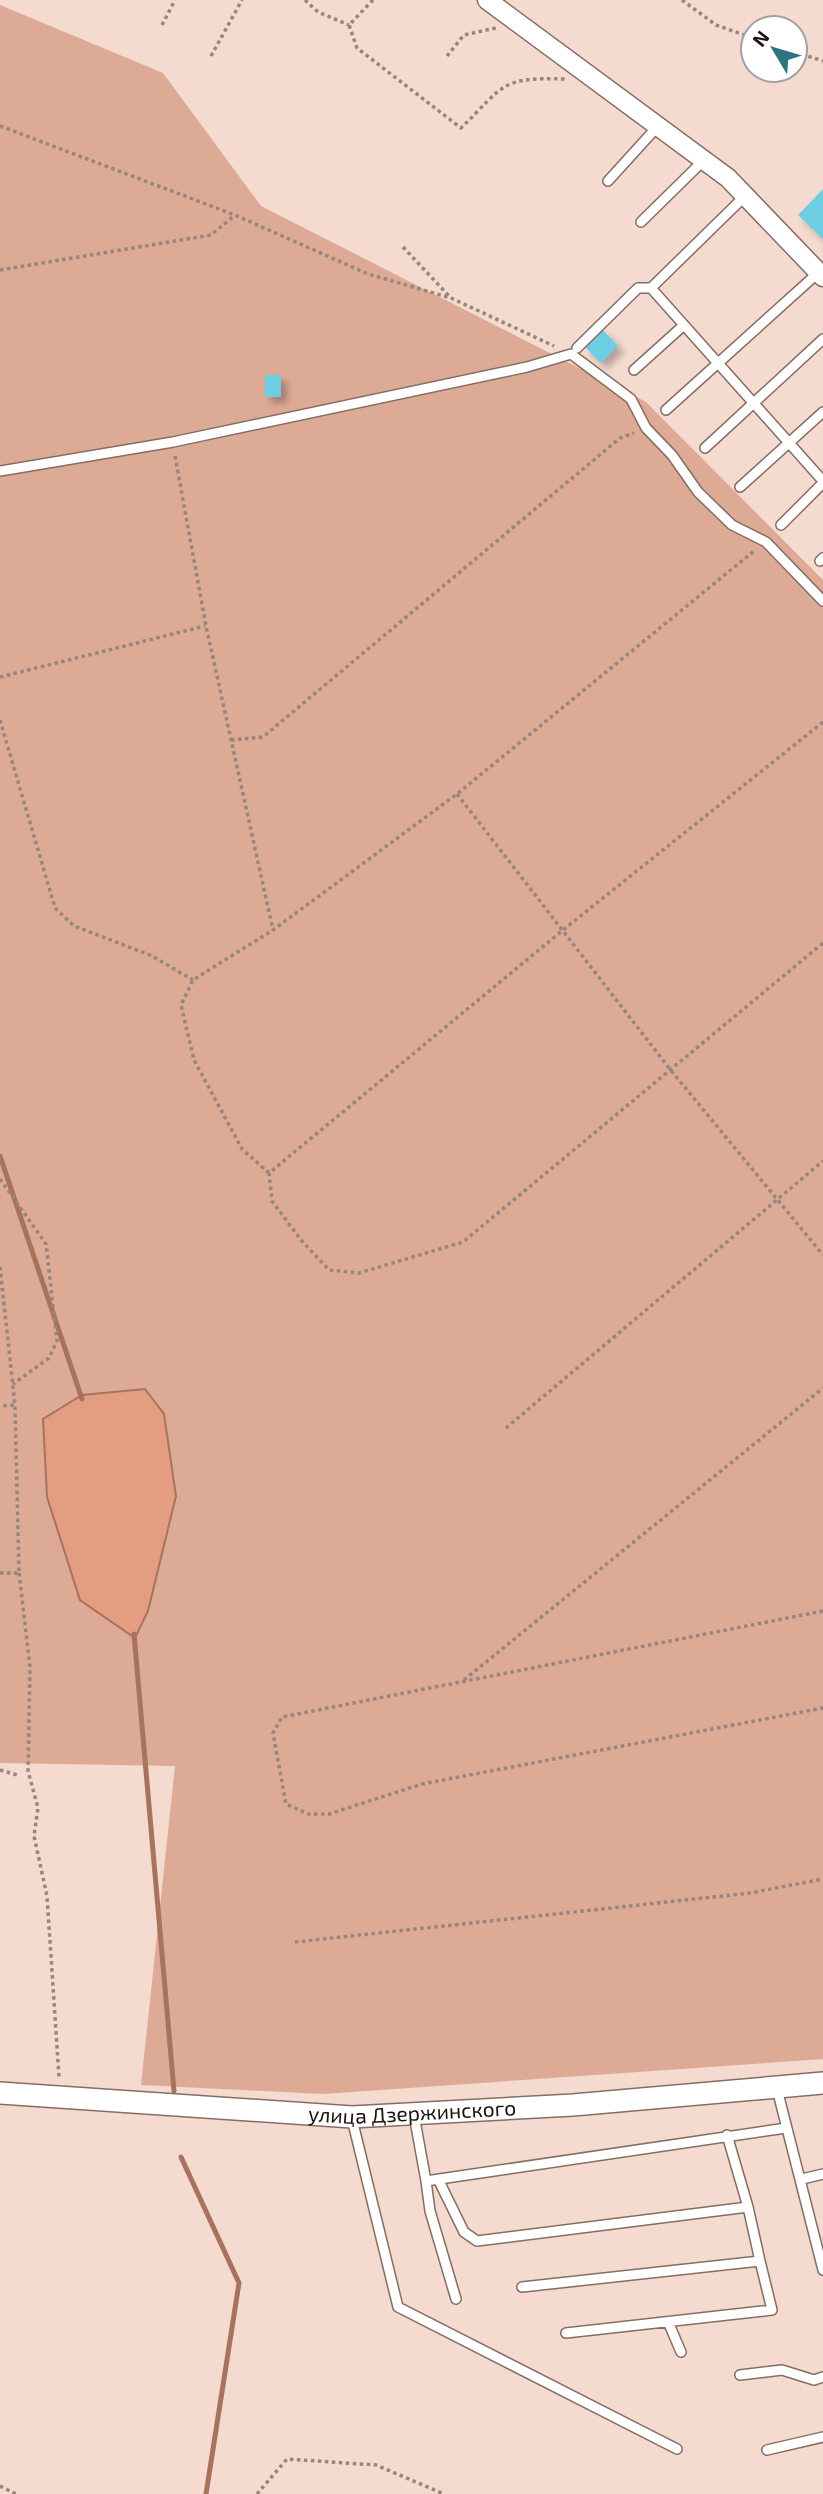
<svg xmlns="http://www.w3.org/2000/svg" width="823" height="2494" viewBox="0 0 823 2494" font-family="'Exo 2',sans-serif">
<defs>
<filter id="shadow"><feDropShadow dx="6" dy="6" stdDeviation="3.5" flood-color="#0004"/></filter>
</defs>
<rect width="100%" height="100%" fill="#f5dacf"/>
<path fill="#ddaa96" d="M0,5L163,73L261,206L646,402L823,580V2059L323,2094L141,2085L175,1766L0,1763Z"/>
<path fill="#e49d80" stroke="#a7735e" stroke-width="2" d="M145,1389L164,1414L176,1496L148,1611L135,1638L80,1600L47,1497L43,1419L82,1395Z"/>
<g fill="none" stroke-linecap="round" stroke-linejoin="round">
<path stroke="#a7735e" stroke-width="5" d="M0,1156L82,1399
M134,1634L174,2091
M181,2157L239,2283L206,2494"/>
</g>
<path fill="#6dcde2" filter="url(#shadow)" d="M823,189V239L798,215Z
M602,329L618,346L601,363L584,346Z
M265,375H281V397H265Z"/>
<g fill="none" stroke-linecap="round" stroke-linejoin="round">
<defs>
<path id="service" d="M608,181L658,126
M745,196L651,288L823,481
M641,222L704,160
M577,348L638,288H651
M634,370L684,325
M666,410L819,272
M705,448L823,339
M0,471L173,442L527,367L571,354L631,399L646,428L672,455L698,492L732,525L766,542L823,601
M740,487L823,412
M781,525L823,483
M820,561L823,558
M777,2089L823,2270
M414,2115L426,2181L786,2128
M352,2119L398,2307L677,2449
M438,2179L464,2232L477,2241L748,2207L727,2135
M802,2179L823,2174
M426,2181L430,2211L456,2299
M522,2287L760,2261L748,2207
M669,2324L681,2352
M566,2333L772,2310L760,2261
M740,2375L782,2370L814,2380L823,2377
M767,2450L823,2437"/>
<path id="minor" d="M487,0L728,178L823,277"/>
<g id="tertiary">
<path id="s1" d="M0,2093L352,2117L573,2105L823,2083"/>
</g>
</defs>
<use href="#service" stroke="#856d64" stroke-width="12"/>
<use href="#minor" stroke="#856d64" stroke-width="21"/>
<use href="#tertiary" stroke="#856d64" stroke-width="24"/>
<path stroke="#98857d" stroke-width="3.5" stroke-dasharray="3.5 3.5" stroke-linecap="butt" d="M305,0L318,12L349,25
M373,0L349,25L357,48L461,128C505,85 500,77 565,79
M682,0L716,25L753,38
M162,25L175,0
M795,52L823,61
M211,56L242,0
M447,56L464,35L496,28
M0,126L235,215L368,274L451,298L554,346
M403,247L450,297
M0,270L211,235L235,215
M175,456L206,626L273,930
M0,677L205,626
M0,720L55,908L74,926L150,955L193,980
M823,722L563,930L269,1173L272,1201L301,1240L329,1270L359,1273L463,1242L823,943
M231,740L263,737L620,438L634,433
M457,794L669,1068L823,1255
M269,1173L242,1149L194,1060L181,1005L193,980L273,930L457,794L754,551
M0,1179L46,1244L57,1341L49,1358L13,1384
M0,1267L15,1405L0,1406
M506,1428L823,1161
M0,1573H19L15,1405
M19,1573L30,1667L28,1771L38,1808L34,1836L47,1896L59,2077
M823,1611L282,1717L273,1733L286,1804L308,1814H329L422,1784L823,1708
M464,1680L823,1388
M0,1770L17,1775
M295,1942L750,1893L823,1879
M0,2486L16,2494
M257,2494L287,2459L376,2465L444,2494"/>
<use href="#service" stroke="#fff" stroke-width="9"/>
<use href="#minor" stroke="#fff" stroke-width="18"/>
<use href="#tertiary" stroke="#fff" stroke-width="21"/>
</g>
<g text-anchor="middle" stroke-width="5" stroke-linejoin="round" paint-order="stroke">
<g font-size="21" fill="#1a110e" stroke="#fff">
<text dy="7" stroke="none"><textPath href="#s1" startOffset="413">улица Дзержинского</textPath></text>
</g>
</g>
<g transform="translate(774 49) rotate(308)"><circle r="33" fill="#ffffff" stroke="#a3a09f" stroke-width="2"/>
<path d="M0-5L12 26L0 18L-12 26Z" fill="#2f7482"/>
<text y="-10" font-size="19" font-weight="bold" text-anchor="middle" fill="#1a110e">N</text>
</g>
</svg>
